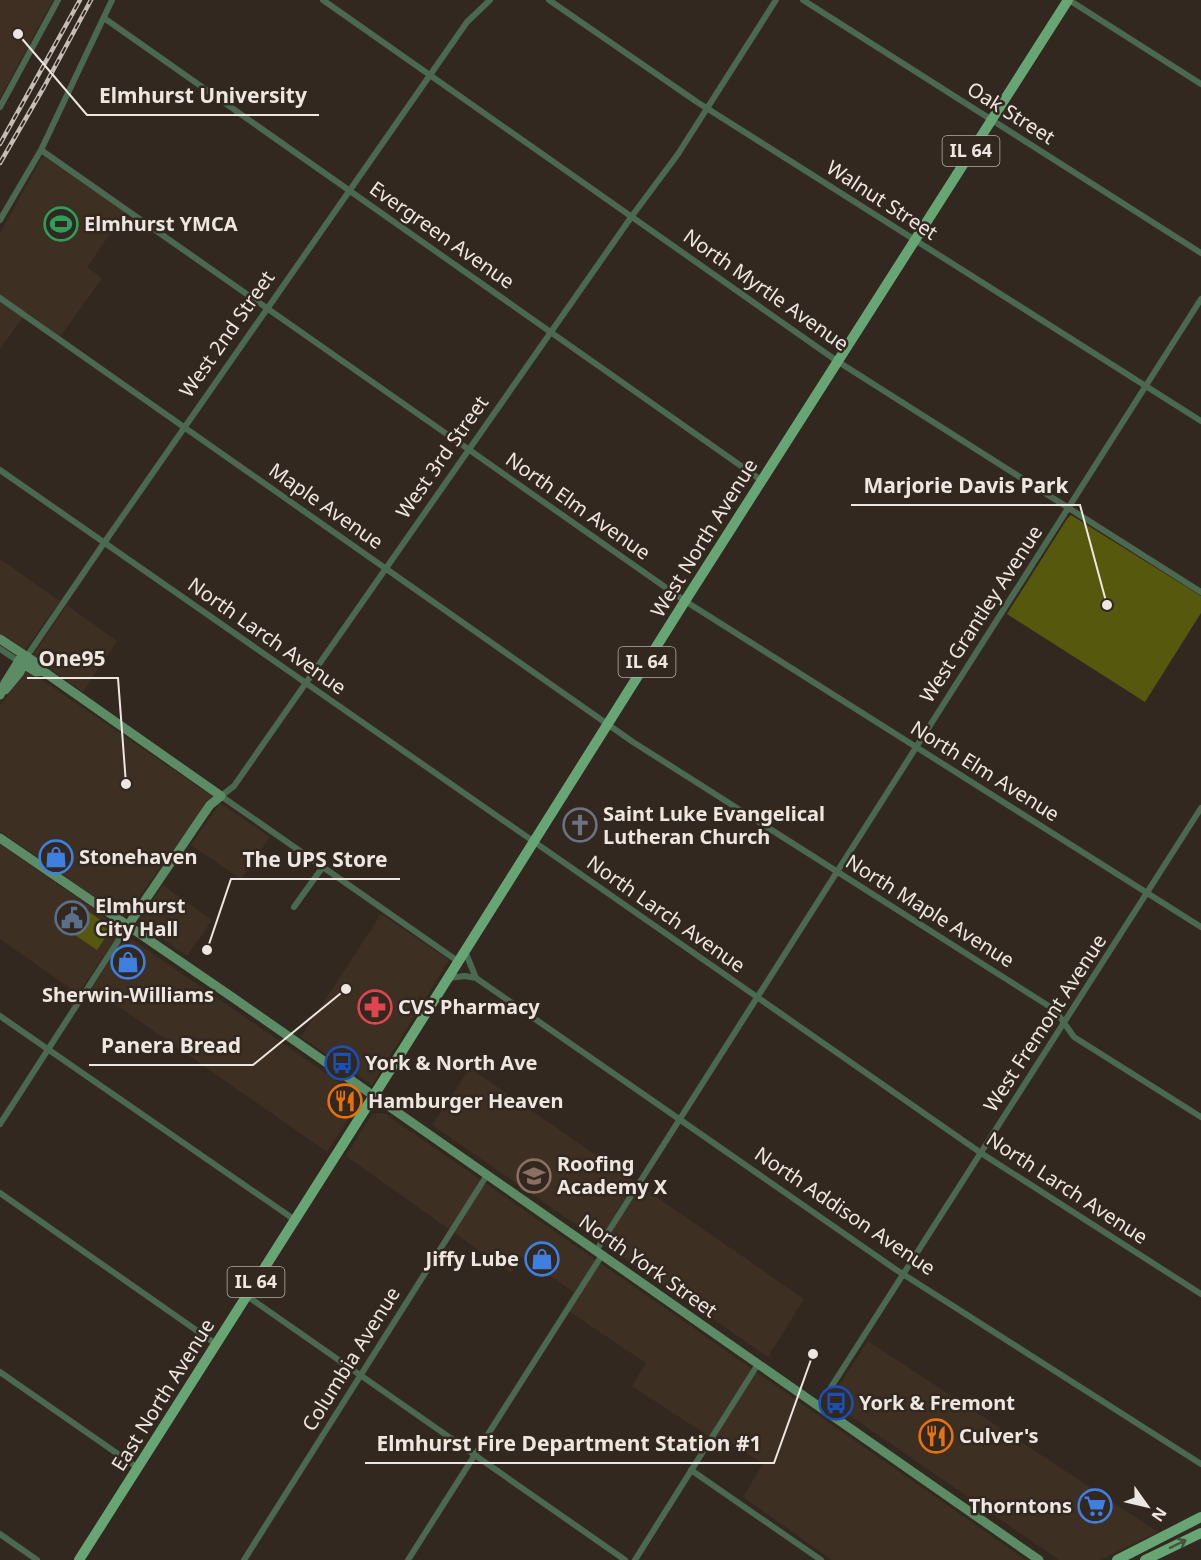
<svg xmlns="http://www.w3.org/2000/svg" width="1201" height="1560" viewBox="0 0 1201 1560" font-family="'Noto Sans',sans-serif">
<rect width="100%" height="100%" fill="#332820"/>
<path fill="#3d2f22" d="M43,156L125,212L87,267L102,278L60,337L27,312L0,349V233Z
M0,559L60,601L24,651L0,634Z
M67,605L117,641L83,692L32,656Z
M26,669L212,796L124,918L0,831V706Z
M220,803L270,837L241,879L191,845Z
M0,844L122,929L78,994L0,939Z
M163,885L212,920L187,956L138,921Z
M381,914L449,960L372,1085L301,1037Z
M126,935L362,1098L327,1152L92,988Z
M470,1068L804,1299L768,1357L432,1125Z
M384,1113L481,1180L1026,1560H832L743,1497L763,1464L720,1435L716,1441L632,1386L646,1363L564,1308L574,1292L521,1257L511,1273L346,1156L372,1114Z
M868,1341L1158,1532L1100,1560H1059L829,1401Z"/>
<path fill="#3f2f22" d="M0,0H53L0,98Z"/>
<path fill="#56580e" d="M1071,515L1201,596V613L1145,702L1007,614L1067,519Z
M88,911L109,926L110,931L97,950L72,933Z"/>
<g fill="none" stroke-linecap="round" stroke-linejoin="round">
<path stroke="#4b6951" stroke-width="6" d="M323,0L837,361L1201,592
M549,0L697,102L1201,421
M803,0L1201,253
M1069,0L1201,84
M104,18L761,480
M0,107L58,0
M41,150L685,601L1201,927
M0,220L41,150L112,0
M0,298L633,742L1055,1010L1074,1037L1201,1117
M0,470L981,1153L1201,1294
M0,649L18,661
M27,656L104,543L467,22L490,0
M294,907L322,868
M465,951L476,978
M459,962L221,796L234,786L632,216L678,154L776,0
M449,978L465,976L476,978L895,1269L1201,1464
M0,1016L295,1220
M0,1124L127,927
M0,1193L216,1344
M596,1251L1201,299
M247,1296L625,1560
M0,1372L138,1468
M819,1406L1201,808
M691,1470L821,1560
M0,1534L37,1560
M244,1560L487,1175
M408,1560L602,1255
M635,1560L758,1364"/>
<path stroke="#5b8c65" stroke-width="9" d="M0,639L41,666L43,671L221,796L210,805L203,815L127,927
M18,661L36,672L43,671
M5,690L20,672L27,656
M0,695L5,683L23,654
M0,838L235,999L1039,1560"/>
<path stroke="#67a674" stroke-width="10" d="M79,1560L404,1048L685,601L1068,0
M1117,1560L1201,1517
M1145,1560L1201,1533"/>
<defs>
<path id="rail" d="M0,144L80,0
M0,163L44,87L91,0"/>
</defs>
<use href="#rail" stroke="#c5bdb7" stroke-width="4.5"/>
<use href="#rail" stroke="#332820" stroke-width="2" stroke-dasharray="7" stroke-linecap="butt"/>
</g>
<defs><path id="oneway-shaft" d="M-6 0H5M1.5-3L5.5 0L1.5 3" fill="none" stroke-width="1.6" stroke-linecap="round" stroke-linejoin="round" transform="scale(1.5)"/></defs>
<use stroke="#45543d" href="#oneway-shaft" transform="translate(1178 1544) rotate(-26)"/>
<defs>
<symbol id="stadium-ring" viewBox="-11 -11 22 22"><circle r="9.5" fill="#332820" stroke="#2e9e5b" stroke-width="1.5"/><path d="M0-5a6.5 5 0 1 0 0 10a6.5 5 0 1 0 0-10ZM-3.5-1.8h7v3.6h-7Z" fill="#2e9e5b"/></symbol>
<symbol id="church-ring" viewBox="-11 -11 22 22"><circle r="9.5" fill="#332820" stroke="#6b7280" stroke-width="1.5"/><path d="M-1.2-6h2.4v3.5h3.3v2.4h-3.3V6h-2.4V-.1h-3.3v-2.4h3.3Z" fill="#6b7280"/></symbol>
<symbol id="shop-ring" viewBox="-11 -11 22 22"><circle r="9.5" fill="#332820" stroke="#3f7fe0" stroke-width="1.5"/><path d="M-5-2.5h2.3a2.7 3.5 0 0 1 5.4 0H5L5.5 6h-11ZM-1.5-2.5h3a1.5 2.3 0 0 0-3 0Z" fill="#3f7fe0"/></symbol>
<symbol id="civic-ring" viewBox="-11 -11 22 22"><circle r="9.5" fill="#332820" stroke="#5c6f8a" stroke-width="1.5"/><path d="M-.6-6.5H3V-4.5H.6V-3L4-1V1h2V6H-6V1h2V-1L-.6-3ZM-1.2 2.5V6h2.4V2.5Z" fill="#5c6f8a"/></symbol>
<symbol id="pharmacy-ring" viewBox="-11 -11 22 22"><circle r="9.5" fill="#332820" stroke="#e0444e" stroke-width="1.5"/><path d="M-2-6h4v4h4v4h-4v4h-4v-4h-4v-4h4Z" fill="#e0444e"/></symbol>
<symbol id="bus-ring" viewBox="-11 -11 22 22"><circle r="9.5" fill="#332820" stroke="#1a4fb4" stroke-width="1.5"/><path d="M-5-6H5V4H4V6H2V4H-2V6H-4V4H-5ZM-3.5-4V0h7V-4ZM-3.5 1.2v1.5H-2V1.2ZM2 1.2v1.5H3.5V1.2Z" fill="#1a4fb4"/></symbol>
<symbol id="restaurant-ring" viewBox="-11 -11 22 22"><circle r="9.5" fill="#332820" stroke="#e8710a" stroke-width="1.5"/><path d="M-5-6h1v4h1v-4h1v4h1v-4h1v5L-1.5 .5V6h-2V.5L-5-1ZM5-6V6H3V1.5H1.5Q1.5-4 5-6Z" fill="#e8710a"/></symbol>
<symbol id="school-ring" viewBox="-11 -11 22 22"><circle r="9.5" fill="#332820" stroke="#8d6e63" stroke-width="1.5"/><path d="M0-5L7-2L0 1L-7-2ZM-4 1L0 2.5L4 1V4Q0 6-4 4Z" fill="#8d6e63"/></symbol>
<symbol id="supermarket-ring" viewBox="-11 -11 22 22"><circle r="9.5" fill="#332820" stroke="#3f7fe0" stroke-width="1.5"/><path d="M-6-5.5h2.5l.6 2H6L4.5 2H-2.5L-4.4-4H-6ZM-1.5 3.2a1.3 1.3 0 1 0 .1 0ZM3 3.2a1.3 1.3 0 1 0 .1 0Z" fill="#3f7fe0"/></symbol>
</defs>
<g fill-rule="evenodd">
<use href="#stadium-ring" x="42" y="205" width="38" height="38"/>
<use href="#church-ring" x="561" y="806" width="38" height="38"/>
<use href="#shop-ring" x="37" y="838" width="38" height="38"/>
<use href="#civic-ring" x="53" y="899" width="38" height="38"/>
<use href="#shop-ring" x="109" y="943" width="38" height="38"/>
<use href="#pharmacy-ring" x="356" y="988" width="38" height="38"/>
<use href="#bus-ring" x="323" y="1044" width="38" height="38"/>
<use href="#restaurant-ring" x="326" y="1082" width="38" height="38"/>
<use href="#school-ring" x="515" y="1157" width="38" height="38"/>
<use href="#shop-ring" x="523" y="1240" width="38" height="38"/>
<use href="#bus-ring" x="817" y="1384" width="38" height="38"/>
<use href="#restaurant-ring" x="917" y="1417" width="38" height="38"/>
<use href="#supermarket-ring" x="1076" y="1487" width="38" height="38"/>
</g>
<g text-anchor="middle" stroke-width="5" stroke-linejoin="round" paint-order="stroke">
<g fill="#332820" stroke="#b6aea7" stroke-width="1.5">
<rect x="942.5" y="136" width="57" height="30" rx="4.5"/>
<rect x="618.5" y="647" width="57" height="30" rx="4.5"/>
<rect x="227.5" y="1267" width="57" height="30" rx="4.5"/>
</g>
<g font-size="18" font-weight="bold" fill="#eee7e1">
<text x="971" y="157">IL 64</text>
<text x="647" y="668">IL 64</text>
<text x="256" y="1288">IL 64</text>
</g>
<g font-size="20" fill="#eee7e1" stroke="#332820">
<text transform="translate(1011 113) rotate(32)" y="7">Oak Street</text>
<text transform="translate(882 200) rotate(33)" y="7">Walnut Street</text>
<text transform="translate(442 235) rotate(35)" y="7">Evergreen Avenue</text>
<text transform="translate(766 290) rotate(35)" y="7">North Myrtle Avenue</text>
<text transform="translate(227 334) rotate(-55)" y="7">West 2nd Street</text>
<text transform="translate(442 457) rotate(-55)" y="7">West 3rd Street</text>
<text transform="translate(326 506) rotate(35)" y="7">Maple Avenue</text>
<text transform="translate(578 506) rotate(35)" y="7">North Elm Avenue</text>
<text transform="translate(704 538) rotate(-58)" y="7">West North Avenue</text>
<text transform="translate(981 614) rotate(-57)" y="7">West Grantley Avenue</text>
<text transform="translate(267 636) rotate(35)" y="7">North Larch Avenue</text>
<text transform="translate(985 771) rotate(32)" y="7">North Elm Avenue</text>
<text transform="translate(930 911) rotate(32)" y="7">North Maple Avenue</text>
<text transform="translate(666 914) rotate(35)" y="7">North Larch Avenue</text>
<text transform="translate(1045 1023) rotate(-57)" y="7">West Fremont Avenue</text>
<text transform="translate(1067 1188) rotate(33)" y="7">North Larch Avenue</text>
<text transform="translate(845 1211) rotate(34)" y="7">North Addison Avenue</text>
<text transform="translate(648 1266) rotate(35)" y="7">North York Street</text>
<text transform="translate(351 1359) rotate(-58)" y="7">Columbia Avenue</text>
<text transform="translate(163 1395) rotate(-58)" y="7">East North Avenue</text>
</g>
<g font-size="20" font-weight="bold" fill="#eee7e1" stroke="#332820" text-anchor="start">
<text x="84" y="231">Elmhurst YMCA</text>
<text x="603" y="821">Saint Luke Evangelical<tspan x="603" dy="23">Lutheran Church</tspan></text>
<text x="79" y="864">Stonehaven</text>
<text x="95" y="913">Elmhurst<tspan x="95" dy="23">City Hall</tspan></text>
<text x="128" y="1002" text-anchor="middle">Sherwin-Williams</text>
<text x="398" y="1014">CVS Pharmacy</text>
<text x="365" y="1070">York &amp; North Ave</text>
<text x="368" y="1108">Hamburger Heaven</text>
<text x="557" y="1171">Roofing<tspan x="557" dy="23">Academy X</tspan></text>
<text x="519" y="1266" text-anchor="end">Jiffy Lube</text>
<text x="859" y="1410">York &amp; Fremont</text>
<text x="959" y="1443">Culver's</text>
<text x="1072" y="1513" text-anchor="end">Thorntons</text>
</g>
</g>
<path fill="none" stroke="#eee7e1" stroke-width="2" d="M18 34L87 115H319M1107 605L1080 505H851M126 784L118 678H27M207 950L231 879H400M346 989L253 1065H89M813 1354L774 1463H365"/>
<g fill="#eee7e1" stroke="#332820" stroke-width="2">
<circle cx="18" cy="34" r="6"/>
<circle cx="1107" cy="605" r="6"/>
<circle cx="126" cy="784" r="6"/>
<circle cx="207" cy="950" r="6"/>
<circle cx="346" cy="989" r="6"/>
<circle cx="813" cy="1354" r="6"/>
</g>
<g font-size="21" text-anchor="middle" font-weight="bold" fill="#eee7e1" stroke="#332820" stroke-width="5" stroke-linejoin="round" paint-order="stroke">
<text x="203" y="103">Elmhurst University</text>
<text x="966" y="493">Marjorie Davis Park</text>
<text x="72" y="666">One95</text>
<text x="315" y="867">The UPS Store</text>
<text x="171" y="1053">Panera Bread</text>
<text x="569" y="1451">Elmhurst Fire Department Station #1</text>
</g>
<g transform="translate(1147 1506) rotate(124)" stroke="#332820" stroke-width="4.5" paint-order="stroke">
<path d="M0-4.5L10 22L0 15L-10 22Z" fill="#eee7e1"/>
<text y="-9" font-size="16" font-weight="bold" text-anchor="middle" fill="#eee7e1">N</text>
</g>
</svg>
